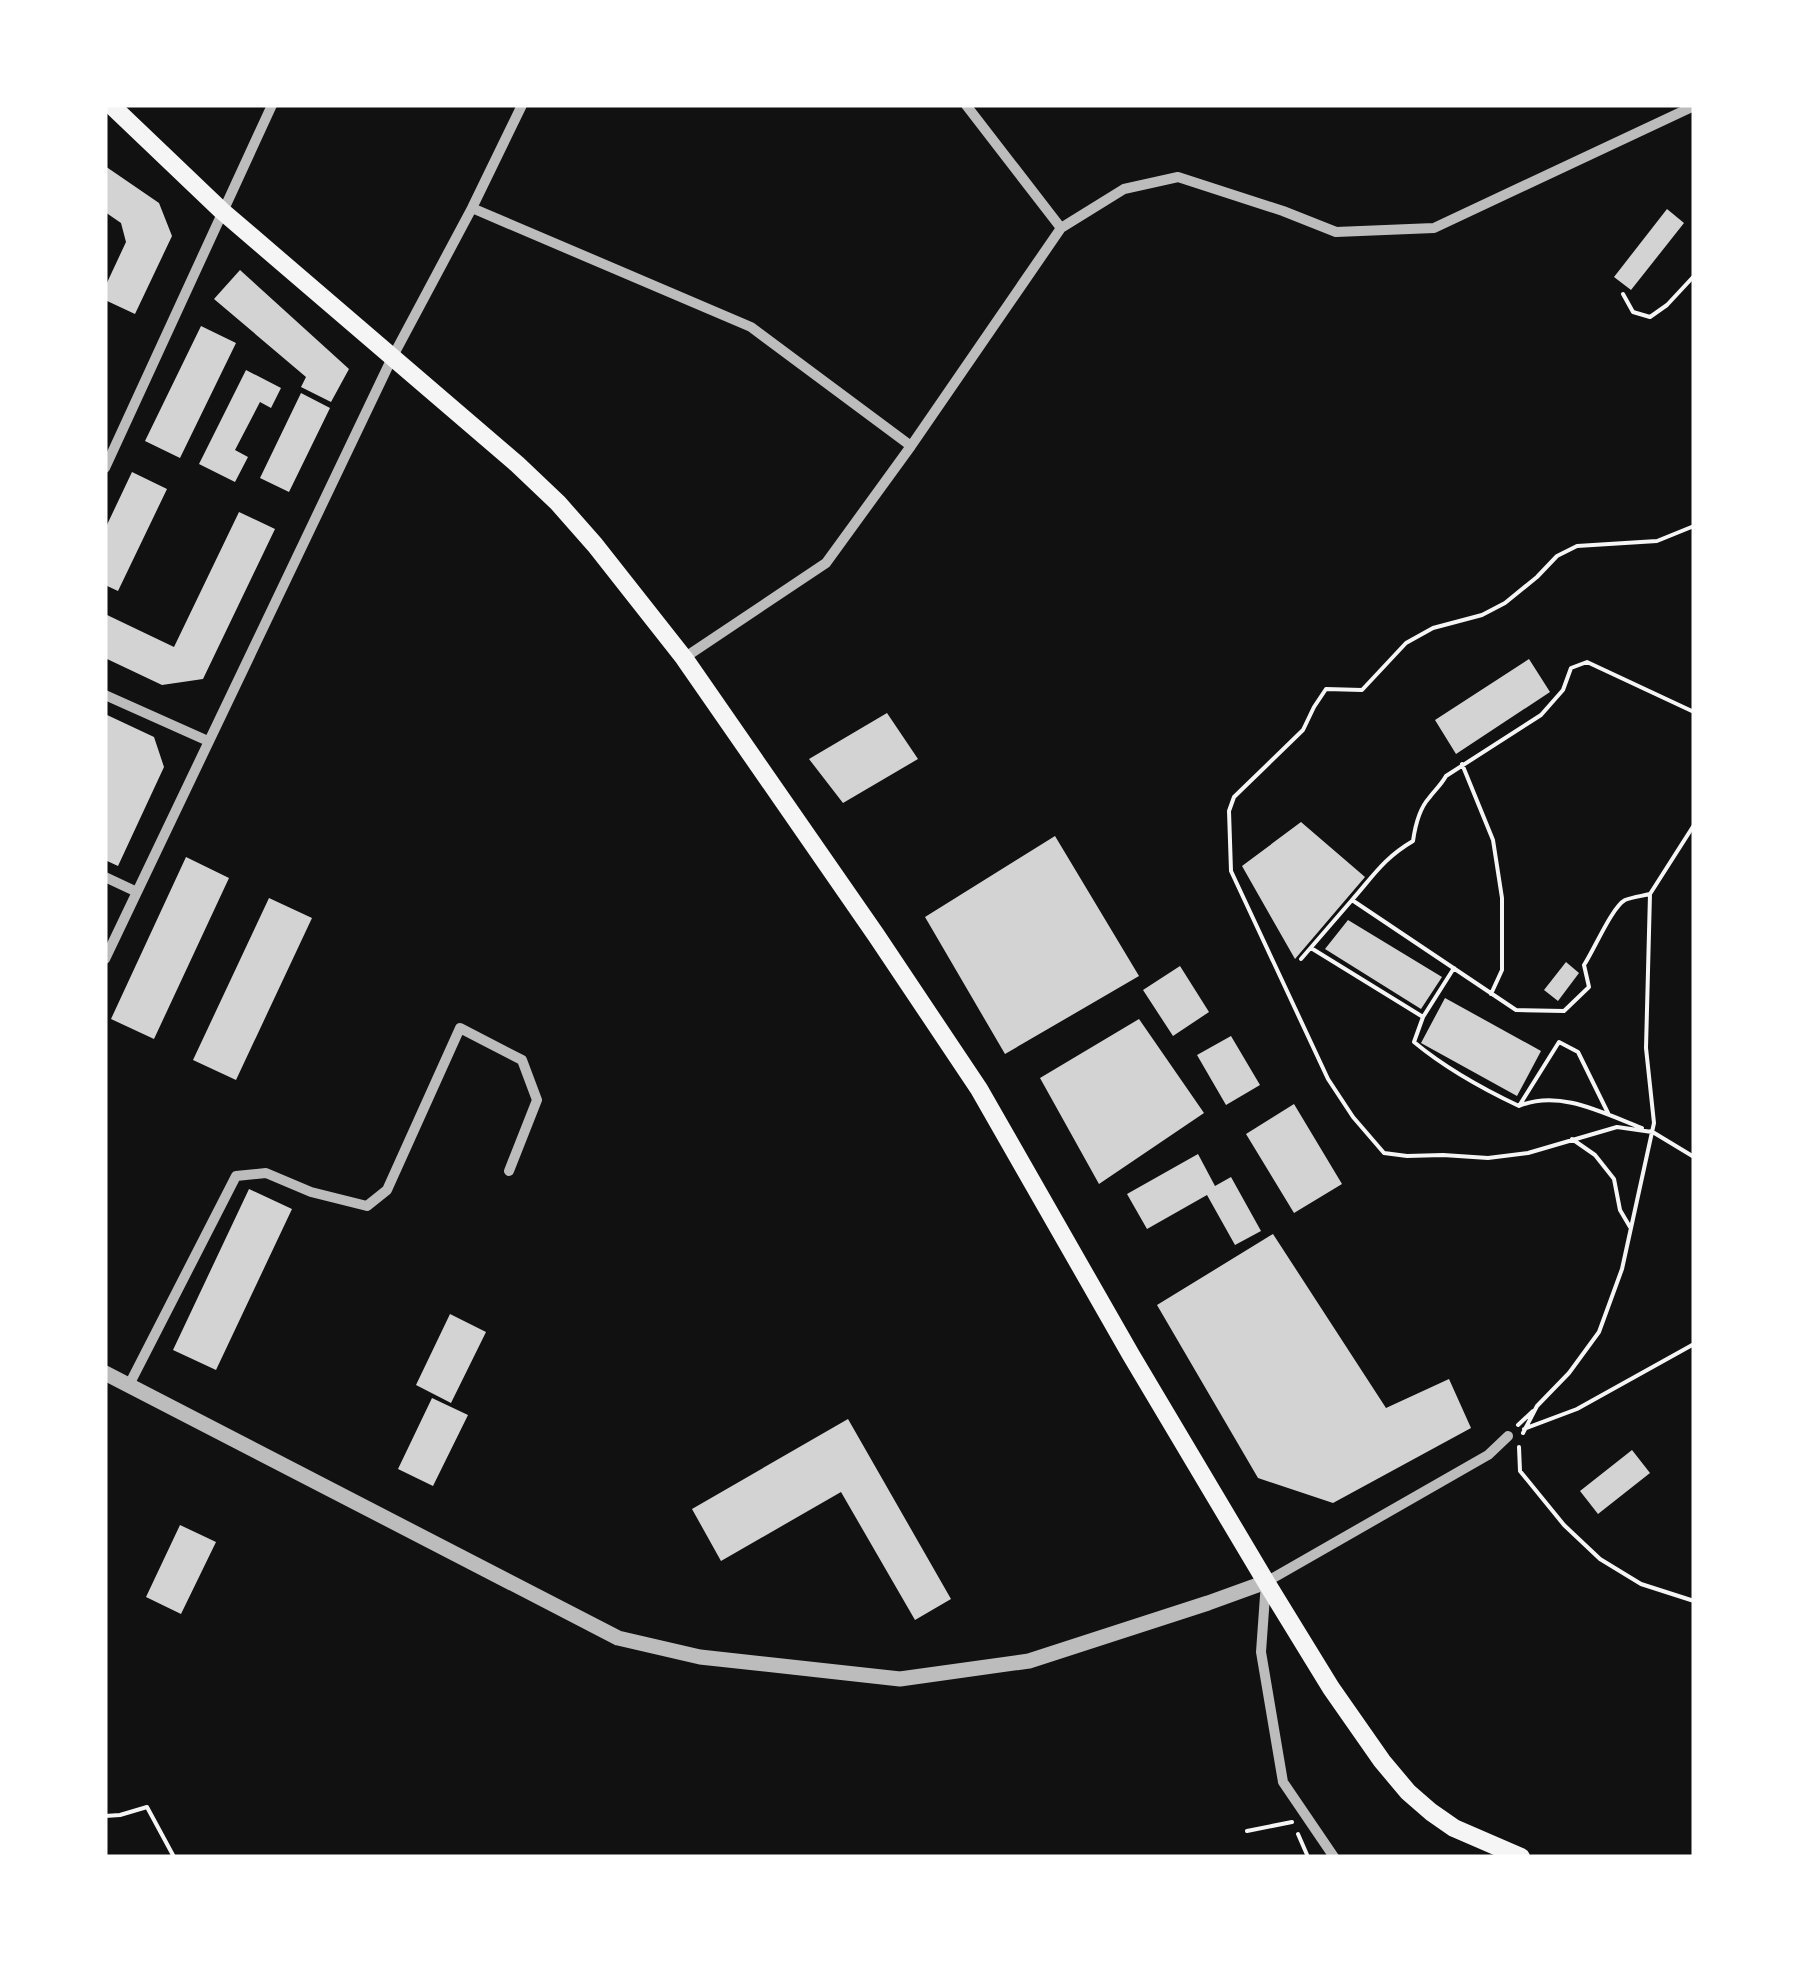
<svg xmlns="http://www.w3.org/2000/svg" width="1799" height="1962" viewBox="0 0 1799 1962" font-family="Cabin,sans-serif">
<rect width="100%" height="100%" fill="#111"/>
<path fill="#d3d3d3" d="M105,166L159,203L172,236L135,314L105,300V287L126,242L121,223L105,212Z
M1667,209L1684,223L1631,290L1614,277Z
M240,270L349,369L331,402L301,387L306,377L214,299Z
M201,326L236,343L180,458L145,441Z
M246,370L281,388L271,408L260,402L235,450L248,457L235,482L199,464Z
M301,393L330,408L289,492L260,478Z
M132,472L167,489L118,591L105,585V529Z
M239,512L275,529L203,679L162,685L105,658V614L174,647Z
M1529,659L1550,692L1456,754L1435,720Z
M887,713L918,759L843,803L809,759Z
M105,714L154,737L164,767L118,866L105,860Z
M1301,822L1365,877L1295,959L1242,866Z
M1055,836L1139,976L1005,1054L925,917Z
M186,857L229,878L154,1039L111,1019Z
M269,898L312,918L236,1080L193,1060Z
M1348,920L1442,977L1421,1009L1325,949Z
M1566,962L1579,973L1558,1001L1544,990Z
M1180,966L1209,1012L1173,1036L1143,990Z
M1445,998L1541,1051L1517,1096L1421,1043Z
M1139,1019L1204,1113L1099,1184L1040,1078Z
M1231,1036L1260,1085L1226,1105L1197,1055Z
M1294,1104L1342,1184L1294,1213L1246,1134Z
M1198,1154L1215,1186L1231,1177L1261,1231L1235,1245L1207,1195L1147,1229L1127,1194Z
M249,1189L292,1209L216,1370L173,1350Z
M1273,1234L1386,1408L1449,1379L1471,1428L1333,1503L1258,1478L1157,1305Z
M450,1314L486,1332L451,1403L416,1385Z
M432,1398L468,1415L433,1486L398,1469Z
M848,1419L951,1599L915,1620L841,1492L721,1561L692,1509Z
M1632,1450L1650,1473L1598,1514L1580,1491Z
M180,1525L216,1542L181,1614L146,1597Z"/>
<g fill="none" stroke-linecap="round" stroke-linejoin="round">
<path stroke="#f5f5f5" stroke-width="4" d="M1623,294L1633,312L1650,317L1667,305L1694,276
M1462,764L1493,840L1502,898V970L1491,994
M1352,900C1374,875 1384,858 1413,841C1415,827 1419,809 1429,798C1435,790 1441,785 1446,776L1541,715L1563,690L1571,668L1587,662L1694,712
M1311,948L1423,1017L1454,968
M1301,959L1352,900L1516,1010L1564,1011L1589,987L1584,965C1594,950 1612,907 1625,900C1633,897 1642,896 1650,894
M1423,1017L1414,1042C1444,1067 1483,1089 1519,1106C1559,1089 1603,1113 1642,1128
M1519,1106L1559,1042L1578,1052L1608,1113
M1651,1131L1694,1157
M1652,1132L1617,1127L1528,1153L1488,1158L1443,1155L1407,1156L1384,1153L1353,1117L1328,1079L1231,871L1229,811L1234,797L1303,730L1314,707L1326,689L1362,690L1406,643L1433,628L1482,615L1505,603L1537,577L1557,556L1577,546L1657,541L1694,526
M1572,1139L1595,1155L1614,1179L1620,1210L1630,1227
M1518,1425L1533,1411
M1524,1429L1577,1409L1694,1344
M1523,1433L1537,1406L1569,1373L1599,1332L1622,1269L1654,1123L1646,1048L1650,894L1694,825
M1519,1447L1520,1471L1564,1525L1600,1559L1641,1584L1694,1601
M105,1816L120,1815L147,1807L174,1857
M1247,1831L1292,1822
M1298,1834L1308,1857"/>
<path stroke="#bcbcbc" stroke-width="10" d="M966,105L1061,228
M472,208L751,327L911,446
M105,468L272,105
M684,658L826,563L911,446L1061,228L1124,189L1178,177L1283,211L1336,232L1434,228L1694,106
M105,695L208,741
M105,877L137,892
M105,959L392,358L472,208L522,105
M129,1385L236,1176L266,1173L311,1192L367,1206L387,1190L460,1028L522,1060L537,1100L509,1171
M1334,1857L1283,1782L1261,1652L1266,1582L1488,1455L1508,1436"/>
<path stroke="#bcbcbc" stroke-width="15" d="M105,1373L618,1638L700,1657L900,1679L1029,1661L1208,1603L1266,1582"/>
<path stroke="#f5f5f5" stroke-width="18" d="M111,105L222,211L517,464L558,503L595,545L684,658L876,935L979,1089L1131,1355L1266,1582L1331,1688L1382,1761L1408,1792L1431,1812L1454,1828L1521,1857"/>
</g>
<rect width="1799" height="1962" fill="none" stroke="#ffffff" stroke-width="215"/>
</svg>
